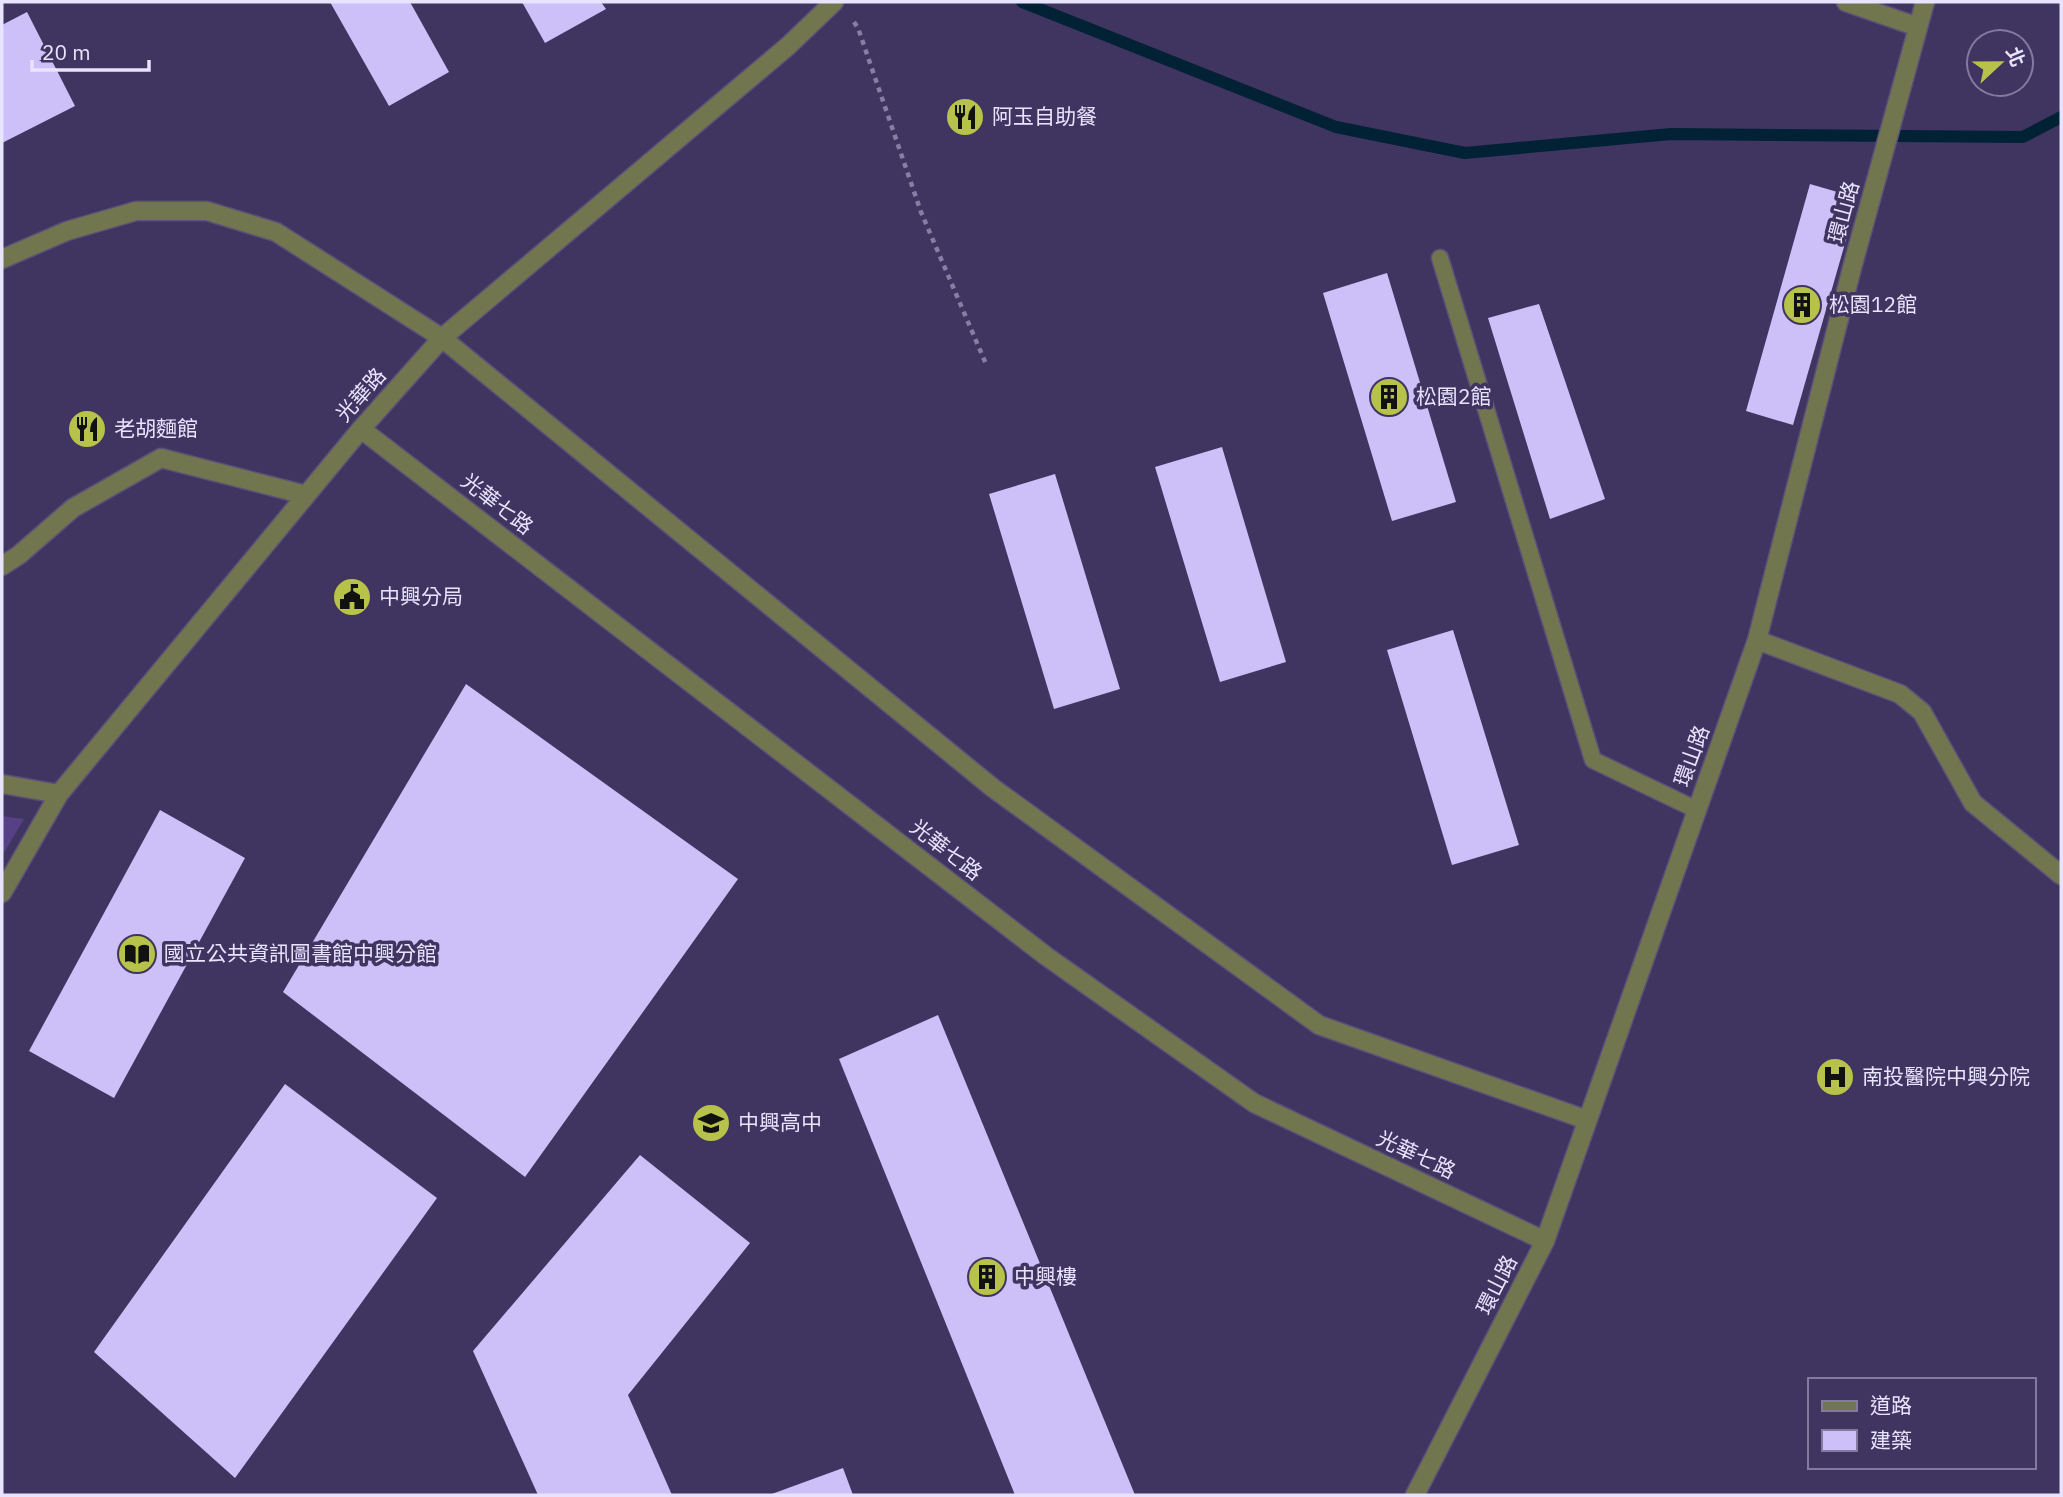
<svg xmlns="http://www.w3.org/2000/svg" width="2063" height="1497" viewBox="0 0 2063 1497" font-family="'IBM Plex Sans','Noto Sans TC',sans-serif">
<rect width="100%" height="100%" fill="#403460"/>
<path fill="#564187" d="M2,816L24,819L2,856Z"/>
<g fill="none" stroke-linecap="round" stroke-linejoin="round">
<path stroke="#002234" stroke-width="12" d="M1022,2L1336,127L1465,153L1671,134L2023,137L2061,117"/>
</g>
<path fill="#cdc0f9" d="M330,2H410L449,72L389,106Z
M522,2H601L606,9L545,43Z
M27,12L75,106L2,143V25Z
M1810,184L1858,198L1793,425L1746,411Z
M1387,273L1456,502L1392,521L1323,293Z
M1539,304L1605,499L1550,519L1488,318Z
M1222,447L1286,662L1220,682L1155,467Z
M1055,474L1120,689L1054,709L989,494Z
M1453,630L1519,845L1452,865L1387,650Z
M466,684L738,879L525,1177L283,992Z
M160,810L245,858L114,1098L29,1051Z
M938,1015L1135,1495H1015L839,1059Z
M285,1084L437,1198L235,1478L94,1352Z
M640,1155L750,1243L628,1395L672,1495H538L473,1351Z
M843,1468L853,1495H769Z"/>
<g fill="none" stroke-linecap="round" stroke-linejoin="round">
<defs>
<path id="service" d="M1440,258L1593,760L1697,810"/>
<path id="pedestrian" d="M2,566L19,555L73,508L161,458L306,495"/>
<path id="minor" d="M1846,2L1918,27
M2,259L67,231L136,211H207L276,232L442,338L993,788L1319,1025L1587,1120
M361,429L1046,956L1254,1103L1545,1241
M1757,640L1900,694L1922,712L1973,803L2061,875
M2,784L59,794
M2,893L59,794L361,429L442,338L788,46L834,2
M1415,1495L1545,1241L1757,640L1852,268L1925,2"/>
</defs>
<use href="#service" stroke="#5b5079" stroke-width="19"/>
<use href="#pedestrian" stroke="#5b5079" stroke-width="21"/>
<use href="#minor" stroke="#5b5079" stroke-width="21"/>
<path stroke="#877ea4" stroke-width="4.5" stroke-dasharray="5 5" stroke-linecap="butt" d="M854,22L858,28L921,212L986,364"/>
<use href="#service" stroke="#71764e" stroke-width="16"/>
<use href="#pedestrian" stroke="#71764e" stroke-width="18"/>
<use href="#minor" stroke="#71764e" stroke-width="18"/>
</g>
<defs>
<symbol id="restaurant-disc" viewBox="-11 -11 22 22"><circle r="9.5" fill="#b6c249" stroke="#403460"/><path d="M-5-6h1v4h1v-4h1v4h1v-4h1v5L-1.5 .5V6h-2V.5L-5-1ZM5-6V6H3V1.5H1.5Q1.5-4 5-6Z" fill="#111"/></symbol>
<symbol id="building-disc" viewBox="-11 -11 22 22"><circle r="9.5" fill="#b6c249" stroke="#403460"/><path d="M-4-6H4V6H1V3H-1V6H-4ZM-2.5-4.3h1.7v1.8h-1.7ZM.8-4.3h1.7v1.8H.8ZM-2.5-1h1.7V.8h-1.7ZM.8-1h1.7V.8H.8Z" fill="#111"/></symbol>
<symbol id="civic-disc" viewBox="-11 -11 22 22"><circle r="9.5" fill="#b6c249" stroke="#403460"/><path d="M-.6-6.5H3V-4.5H.6V-3L4-1V1h2V6H-6V1h2V-1L-.6-3ZM-1.2 2.5V6h2.4V2.5Z" fill="#111"/></symbol>
<symbol id="library-disc" viewBox="-11 -11 22 22"><circle r="9.5" fill="#b6c249" stroke="#403460"/><path d="M-6-4Q-3-5.5-.7-3.5V5Q-3 3-6 4ZM6-4Q3-5.5 .7-3.5V5Q3 3 6 4Z" fill="#111"/></symbol>
<symbol id="hospital-disc" viewBox="-11 -11 22 22"><circle r="9.5" fill="#b6c249" stroke="#403460"/><path d="M-5-5h3v3.5h4V-5h3V5h-3V1.5h-4V5h-3Z" fill="#111"/></symbol>
<symbol id="school-disc" viewBox="-11 -11 22 22"><circle r="9.5" fill="#b6c249" stroke="#403460"/><path d="M0-5L7-2L0 1L-7-2ZM-4 1L0 2.5L4 1V4Q0 6-4 4Z" fill="#111"/></symbol>
</defs>
<g fill-rule="evenodd">
<use href="#restaurant-disc" x="943" y="95" width="44" height="44"/>
<use href="#building-disc" x="1780" y="283" width="44" height="44"/>
<use href="#building-disc" x="1367" y="375" width="44" height="44"/>
<use href="#restaurant-disc" x="65" y="407" width="44" height="44"/>
<use href="#civic-disc" x="330" y="575" width="44" height="44"/>
<use href="#library-disc" x="115" y="932" width="44" height="44"/>
<use href="#hospital-disc" x="1813" y="1055" width="44" height="44"/>
<use href="#school-disc" x="689" y="1101" width="44" height="44"/>
<use href="#building-disc" x="965" y="1255" width="44" height="44"/>
</g>
<g text-anchor="middle" stroke-width="7" stroke-linejoin="round" paint-order="stroke">
<g font-size="21" fill="#e8e3ff" stroke="#403460" text-anchor="start">
<text x="992" y="124">阿玉自助餐</text>
<text x="1829" y="312">松園12館</text>
<text x="1416" y="404">松園2館</text>
<text x="114" y="436">老胡麵館</text>
<text x="379" y="604">中興分局</text>
<text x="164" y="961">國立公共資訊圖書館中興分館</text>
<text x="1862" y="1084">南投醫院中興分院</text>
<text x="738" y="1130">中興高中</text>
<text x="1014" y="1284">中興樓</text>
</g>
<g font-size="21" fill="#e8e3ff" stroke="#403460">
<text transform="translate(1844 212) rotate(-75)" y="7">環山路</text>
<text transform="translate(361 395) rotate(-49)" y="7">光華路</text>
<text transform="translate(497 504) rotate(38)" y="7">光華七路</text>
<text transform="translate(1692 756) rotate(-70)" y="7">環山路</text>
<text transform="translate(946 850) rotate(38)" y="7">光華七路</text>
<text transform="translate(1416 1155) rotate(25)" y="7">光華七路</text>
<text transform="translate(1497 1285) rotate(-63)" y="7">環山路</text>
</g>
</g>
<rect width="2063" height="1497" fill="none" stroke="#e8e3ff" stroke-width="7"/>
<rect x="1808" y="1378" width="228" height="91" fill="#403460" stroke="#837aa0" stroke-width="2"/>
<rect x="1822" y="1401" width="35" height="10" fill="#71764e" stroke="#837aa0" stroke-width="2"/>
<text x="1870" y="1413" font-size="21" fill="#e8e3ff">道路</text>
<rect x="1822" y="1430" width="35" height="21" fill="#cdc0f9" stroke="#837aa0" stroke-width="2"/>
<text x="1870" y="1448" font-size="21" fill="#e8e3ff">建築</text>
<g transform="translate(2000 63) rotate(68)"><circle r="33" fill="#403460" stroke="#837aa0" stroke-width="2"/>
<path d="M0-5L12 26L0 18L-12 26Z" fill="#b6c249"/>
<text y="-10" font-size="19" font-weight="bold" text-anchor="middle" fill="#e8e3ff">北</text>
</g>
<path d="M32 60v10h117v-10" fill="none" stroke="#e8e3ff" stroke-width="3.5"/>
<text x="42" y="60" font-size="21" fill="#e8e3ff" stroke="#403460" stroke-width="5" paint-order="stroke">20 m</text>
</svg>
